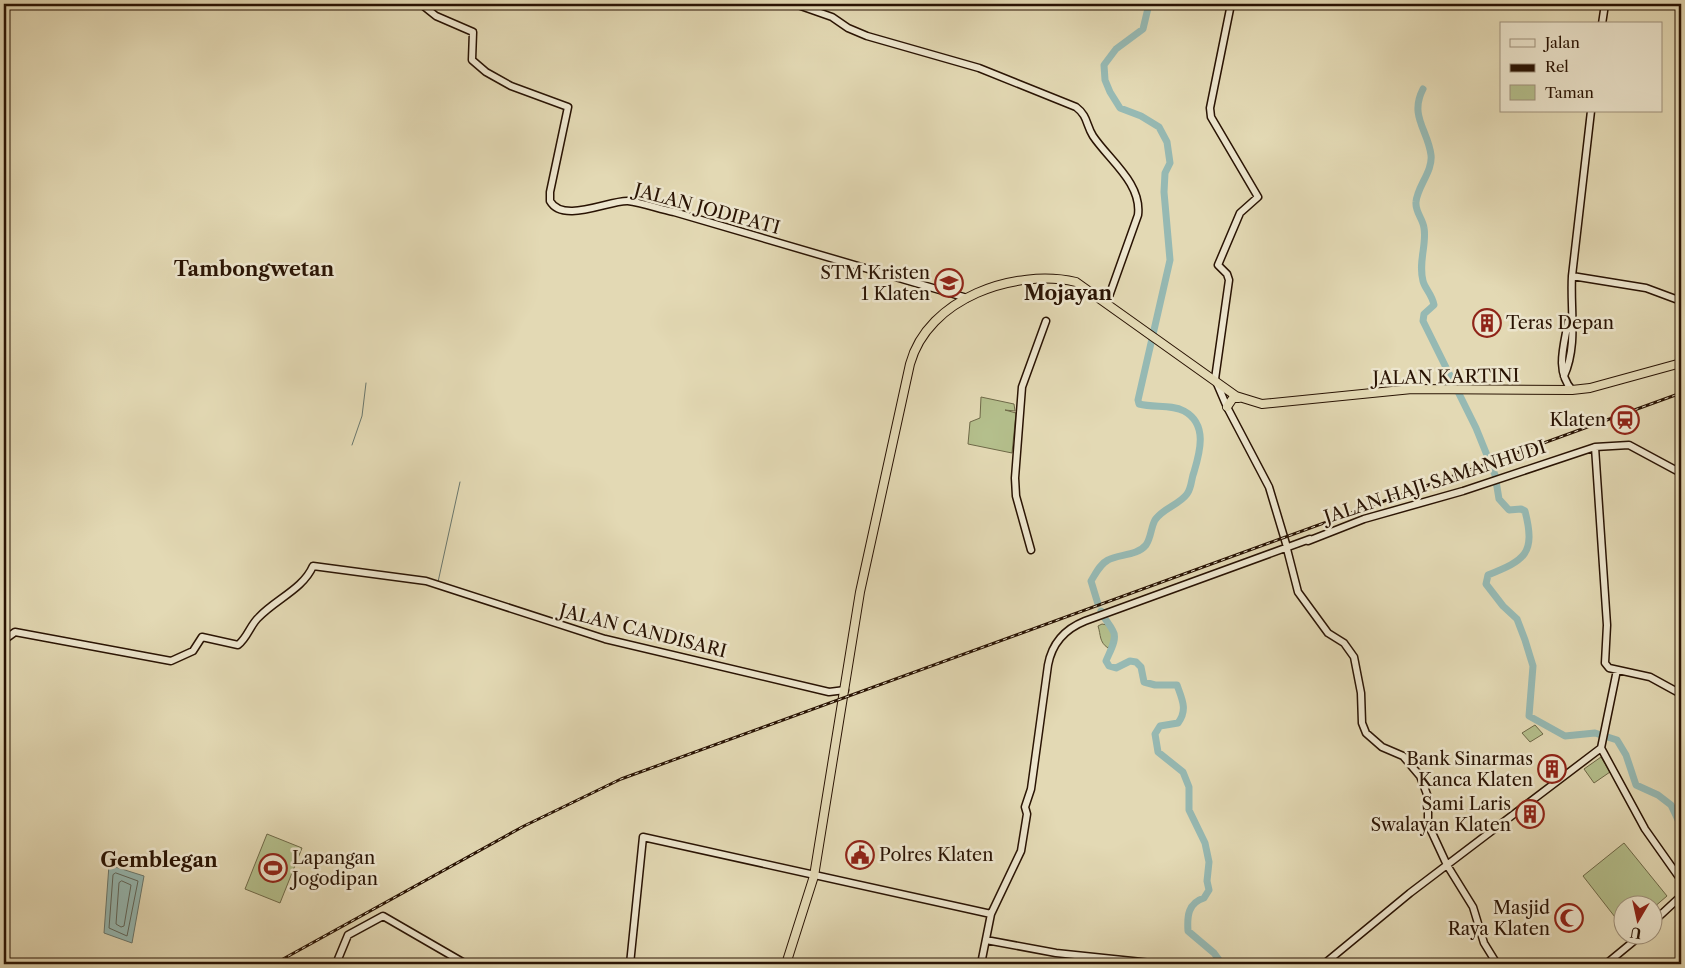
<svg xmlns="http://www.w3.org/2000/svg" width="1685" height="968" viewBox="0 0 1685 968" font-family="'Libre Caslon Text',serif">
<rect width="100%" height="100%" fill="#e3d9b4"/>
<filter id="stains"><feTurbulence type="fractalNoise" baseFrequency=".004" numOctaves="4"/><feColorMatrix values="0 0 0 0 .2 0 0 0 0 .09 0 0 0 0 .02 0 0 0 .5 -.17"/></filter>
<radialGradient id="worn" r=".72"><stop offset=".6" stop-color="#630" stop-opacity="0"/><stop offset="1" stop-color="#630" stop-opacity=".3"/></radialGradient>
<path fill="#b4bf8c" stroke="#6e6948" d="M981,397L1014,404L1015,411L1005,410L1016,413L1012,453L968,444L970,422L980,418Z
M1102,624L1107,625L1115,632V638L1108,648C1099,642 1101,635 1098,626Z
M1535,725L1543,734L1530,742L1522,733Z
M1601,757L1610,772L1594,783L1584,769Z
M267,834L302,848L280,903L245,889Z
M1624,843L1667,896L1653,908L1652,906H1622V926L1583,876Z"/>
<path fill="#96b9b3" stroke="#6a776d" d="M109,865L144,876L132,943L104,933Z"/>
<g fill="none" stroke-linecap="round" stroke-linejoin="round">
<path stroke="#60665b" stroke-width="1" d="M116,873L138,881L127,936L109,928L113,875Z
M122,881L131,885L124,926L121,927L116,924L119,883Z"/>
<path stroke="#6a776d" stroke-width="1" d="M352,445L362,416L366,383
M438,582L460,482"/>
<path stroke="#96b9b3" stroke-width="7" d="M1423,89C1409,116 1428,130 1431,155C1433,171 1417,187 1416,202C1415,212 1423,219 1424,228C1427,244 1418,262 1423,281C1425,289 1432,294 1434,305L1424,314L1423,321L1476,428L1495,475L1499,499L1509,510L1521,509L1525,511C1536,554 1525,560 1488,575L1486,584L1503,606L1517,619L1525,640L1533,666L1529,716L1565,736L1595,733L1617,740L1626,755L1636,785L1658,795L1671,805L1681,826
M1098,604L1091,581C1096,573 1100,564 1108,560C1119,554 1137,556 1146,545C1151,538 1151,527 1155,520C1163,508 1179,505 1187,494C1192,487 1191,479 1194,472C1200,452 1208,424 1184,411C1171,404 1154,408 1139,404L1138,400L1170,260L1164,192L1165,173L1170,163L1167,142L1159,127L1141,116L1120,108L1110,92L1105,80L1104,65L1116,49L1143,29L1149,4
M1101,611C1104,619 1109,623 1113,631C1118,639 1109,653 1106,661L1109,666L1116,668L1130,661L1136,662L1141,667L1144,682L1155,685H1177C1182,699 1188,710 1178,723L1160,726L1155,734L1158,752L1183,772L1189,787V810L1205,843L1209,862L1207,881L1209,890L1204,898C1188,903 1187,916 1188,931L1214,953L1222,964"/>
<defs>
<path id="secondary" d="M421,4L436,16L473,32L472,60L486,72L511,86L568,107L550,192V201C563,224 609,200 628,201C643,203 659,209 674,212L967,298
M795,4L832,17L848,28L867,36L979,68L1076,107C1088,116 1086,125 1093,136C1109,160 1142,183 1138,215L1107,302
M1231,4L1210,108L1211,117L1258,197L1240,213L1218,265L1227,274L1229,280L1215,379L1227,407L1269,487L1287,547
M1602,24L1605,4
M1572,276L1646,288L1681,301
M1571,318L1568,322C1564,346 1555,371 1572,390
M1564,376C1578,345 1570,309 1572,276L1591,111
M1595,447L1607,625L1605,663L1609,668L1650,677L1681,694
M1308,541L1364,519L1463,491L1595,447L1629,445L1681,473
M1287,549L1298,592L1328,633L1344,643L1354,657L1361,693L1362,723L1366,733L1382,747L1403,756L1420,776L1428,797V824L1447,865L1473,907L1484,943L1497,964
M1031,550L1016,496L1015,478L1022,387L1046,321
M4,640L15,632L171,661L193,651L202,637L238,645C248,637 250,625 259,617C276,599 303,589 313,566L426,581L605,639L829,692L845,690
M1601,748L1645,829L1681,880
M1601,748L1617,670
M1652,923L1681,896
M986,940L1056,953L1161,964
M336,964L348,935L383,916L466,964
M630,964L643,837L991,914
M981,964L991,914L1021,851L1027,814L1025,807L1031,789L1048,665C1052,643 1065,629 1085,621L1310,539
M1324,964L1410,893L1601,748
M1606,964L1640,936"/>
<path id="highway" d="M1227,407L1233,398H1239
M786,964L814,876L860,592L910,364C928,298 1015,268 1076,282L1236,396L1262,404L1412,389L1572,390L1590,388L1681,363"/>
</defs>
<use href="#secondary" stroke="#291303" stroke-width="9"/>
<use href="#highway" stroke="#291303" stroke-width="10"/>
<use href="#secondary" stroke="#ede6ce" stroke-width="6"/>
<use href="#highway" stroke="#e3d9b4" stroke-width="8"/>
<defs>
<path id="rail" d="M274,964L524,826L621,779L1681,393"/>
</defs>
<use href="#rail" stroke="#291303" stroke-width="3"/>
<use href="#rail" stroke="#ede6ce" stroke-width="1" stroke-dasharray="4" stroke-linecap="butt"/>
</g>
<defs>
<symbol id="school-ring" viewBox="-11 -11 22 22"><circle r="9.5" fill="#ede6ce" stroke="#8f2418" stroke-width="1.5"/><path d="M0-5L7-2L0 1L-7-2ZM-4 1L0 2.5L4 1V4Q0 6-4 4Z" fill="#8f2418"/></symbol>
<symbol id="building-ring" viewBox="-11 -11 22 22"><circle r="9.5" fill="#ede6ce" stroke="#8f2418" stroke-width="1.5"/><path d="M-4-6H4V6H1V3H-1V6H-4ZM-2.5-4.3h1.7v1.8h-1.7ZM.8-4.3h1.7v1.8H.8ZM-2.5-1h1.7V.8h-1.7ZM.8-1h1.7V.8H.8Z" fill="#8f2418"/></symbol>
<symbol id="station-ring" viewBox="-11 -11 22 22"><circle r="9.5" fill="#ede6ce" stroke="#8f2418" stroke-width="1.5"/><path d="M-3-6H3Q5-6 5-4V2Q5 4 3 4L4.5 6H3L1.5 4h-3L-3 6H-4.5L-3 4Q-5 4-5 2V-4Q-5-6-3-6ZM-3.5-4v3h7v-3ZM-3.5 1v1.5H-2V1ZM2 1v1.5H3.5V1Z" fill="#8f2418"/></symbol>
<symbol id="civic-ring" viewBox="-11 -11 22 22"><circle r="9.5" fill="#ede6ce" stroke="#8f2418" stroke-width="1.5"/><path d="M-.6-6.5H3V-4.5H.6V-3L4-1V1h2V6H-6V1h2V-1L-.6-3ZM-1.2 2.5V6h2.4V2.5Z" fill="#8f2418"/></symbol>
<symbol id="stadium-ring" viewBox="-11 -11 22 22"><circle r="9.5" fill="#ede6ce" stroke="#8f2418" stroke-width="1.5"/><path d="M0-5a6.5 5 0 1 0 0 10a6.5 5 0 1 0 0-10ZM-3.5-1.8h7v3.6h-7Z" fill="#8f2418"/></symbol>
<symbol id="mosque-ring" viewBox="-11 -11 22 22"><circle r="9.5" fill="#ede6ce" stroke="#8f2418" stroke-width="1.5"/><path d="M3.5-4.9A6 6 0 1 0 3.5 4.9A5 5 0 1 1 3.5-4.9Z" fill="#8f2418"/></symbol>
</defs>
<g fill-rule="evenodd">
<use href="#school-ring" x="933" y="267" width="32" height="32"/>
<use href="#building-ring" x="1471" y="307" width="32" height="32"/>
<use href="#station-ring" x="1609" y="404" width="32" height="32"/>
<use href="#building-ring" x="1536" y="753" width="32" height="32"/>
<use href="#building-ring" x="1514" y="798" width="32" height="32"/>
<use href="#civic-ring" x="844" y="839" width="32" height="32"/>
<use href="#stadium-ring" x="257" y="852" width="32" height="32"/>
<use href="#mosque-ring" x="1553" y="902" width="32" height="32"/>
</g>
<g text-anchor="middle" stroke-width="5" stroke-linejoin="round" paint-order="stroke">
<g font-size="18" fill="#291303" stroke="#ede6ce">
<text transform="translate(707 209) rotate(15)" y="6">JALAN JODIPATI</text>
<text transform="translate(1446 377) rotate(-1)" y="6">JALAN KARTINI</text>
<text transform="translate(1435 482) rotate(-18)" y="6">JALAN HAJI SAMANHUDI</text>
<text transform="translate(643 631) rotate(14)" y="6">JALAN CANDISARI</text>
</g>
<g font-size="18" fill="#291303" stroke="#ede6ce" text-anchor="end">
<text x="930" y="279">STM Kristen<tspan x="930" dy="21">1 Klaten</tspan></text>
<text x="1506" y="329" text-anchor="start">Teras Depan</text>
<text x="1606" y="426">Klaten</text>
<text x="1533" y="765">Bank Sinarmas<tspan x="1533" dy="21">Kanca Klaten</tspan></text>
<text x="1511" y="810">Sami Laris<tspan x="1511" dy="21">Swalayan Klaten</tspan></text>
<text x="879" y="861" text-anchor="start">Polres Klaten</text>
<text x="292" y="864" text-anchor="start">Lapangan<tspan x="292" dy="21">Jogodipan</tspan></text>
<text x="1550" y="914">Masjid<tspan x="1550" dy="21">Raya Klaten</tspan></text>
</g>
<g font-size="20" font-weight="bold" fill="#291303" stroke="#ede6ce">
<text x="254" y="276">Tambongwetan</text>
<text x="1068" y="300">Mojayan</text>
<text x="159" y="867">Gemblegan</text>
</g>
</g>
<rect width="1685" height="968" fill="none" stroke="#e3d9b4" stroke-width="20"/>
<rect x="5" y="5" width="1675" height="958" fill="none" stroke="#291303" stroke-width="2.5"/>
<rect x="10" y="10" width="1665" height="948" fill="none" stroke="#291303"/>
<rect x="1500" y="22" width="162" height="90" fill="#ede6ce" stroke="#9f927d"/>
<rect x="1510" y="39" width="25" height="8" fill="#ede6ce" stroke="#9f927d"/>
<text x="1545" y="48" font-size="15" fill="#291303">Jalan</text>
<rect x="1510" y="64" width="25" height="8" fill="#291303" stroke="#9f927d"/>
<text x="1545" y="72" font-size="15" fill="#291303">Rel</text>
<rect x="1510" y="85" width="25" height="15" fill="#b4bf8c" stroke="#9f927d"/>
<text x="1545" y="98" font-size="15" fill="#291303">Taman</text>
<g transform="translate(1638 920) rotate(189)"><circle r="24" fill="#ede6ce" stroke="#9f927d"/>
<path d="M0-4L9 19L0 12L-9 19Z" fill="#8f2418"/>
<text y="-8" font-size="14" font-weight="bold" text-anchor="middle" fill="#291303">U</text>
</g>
<rect width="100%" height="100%" filter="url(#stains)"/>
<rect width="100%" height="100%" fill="url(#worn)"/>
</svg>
